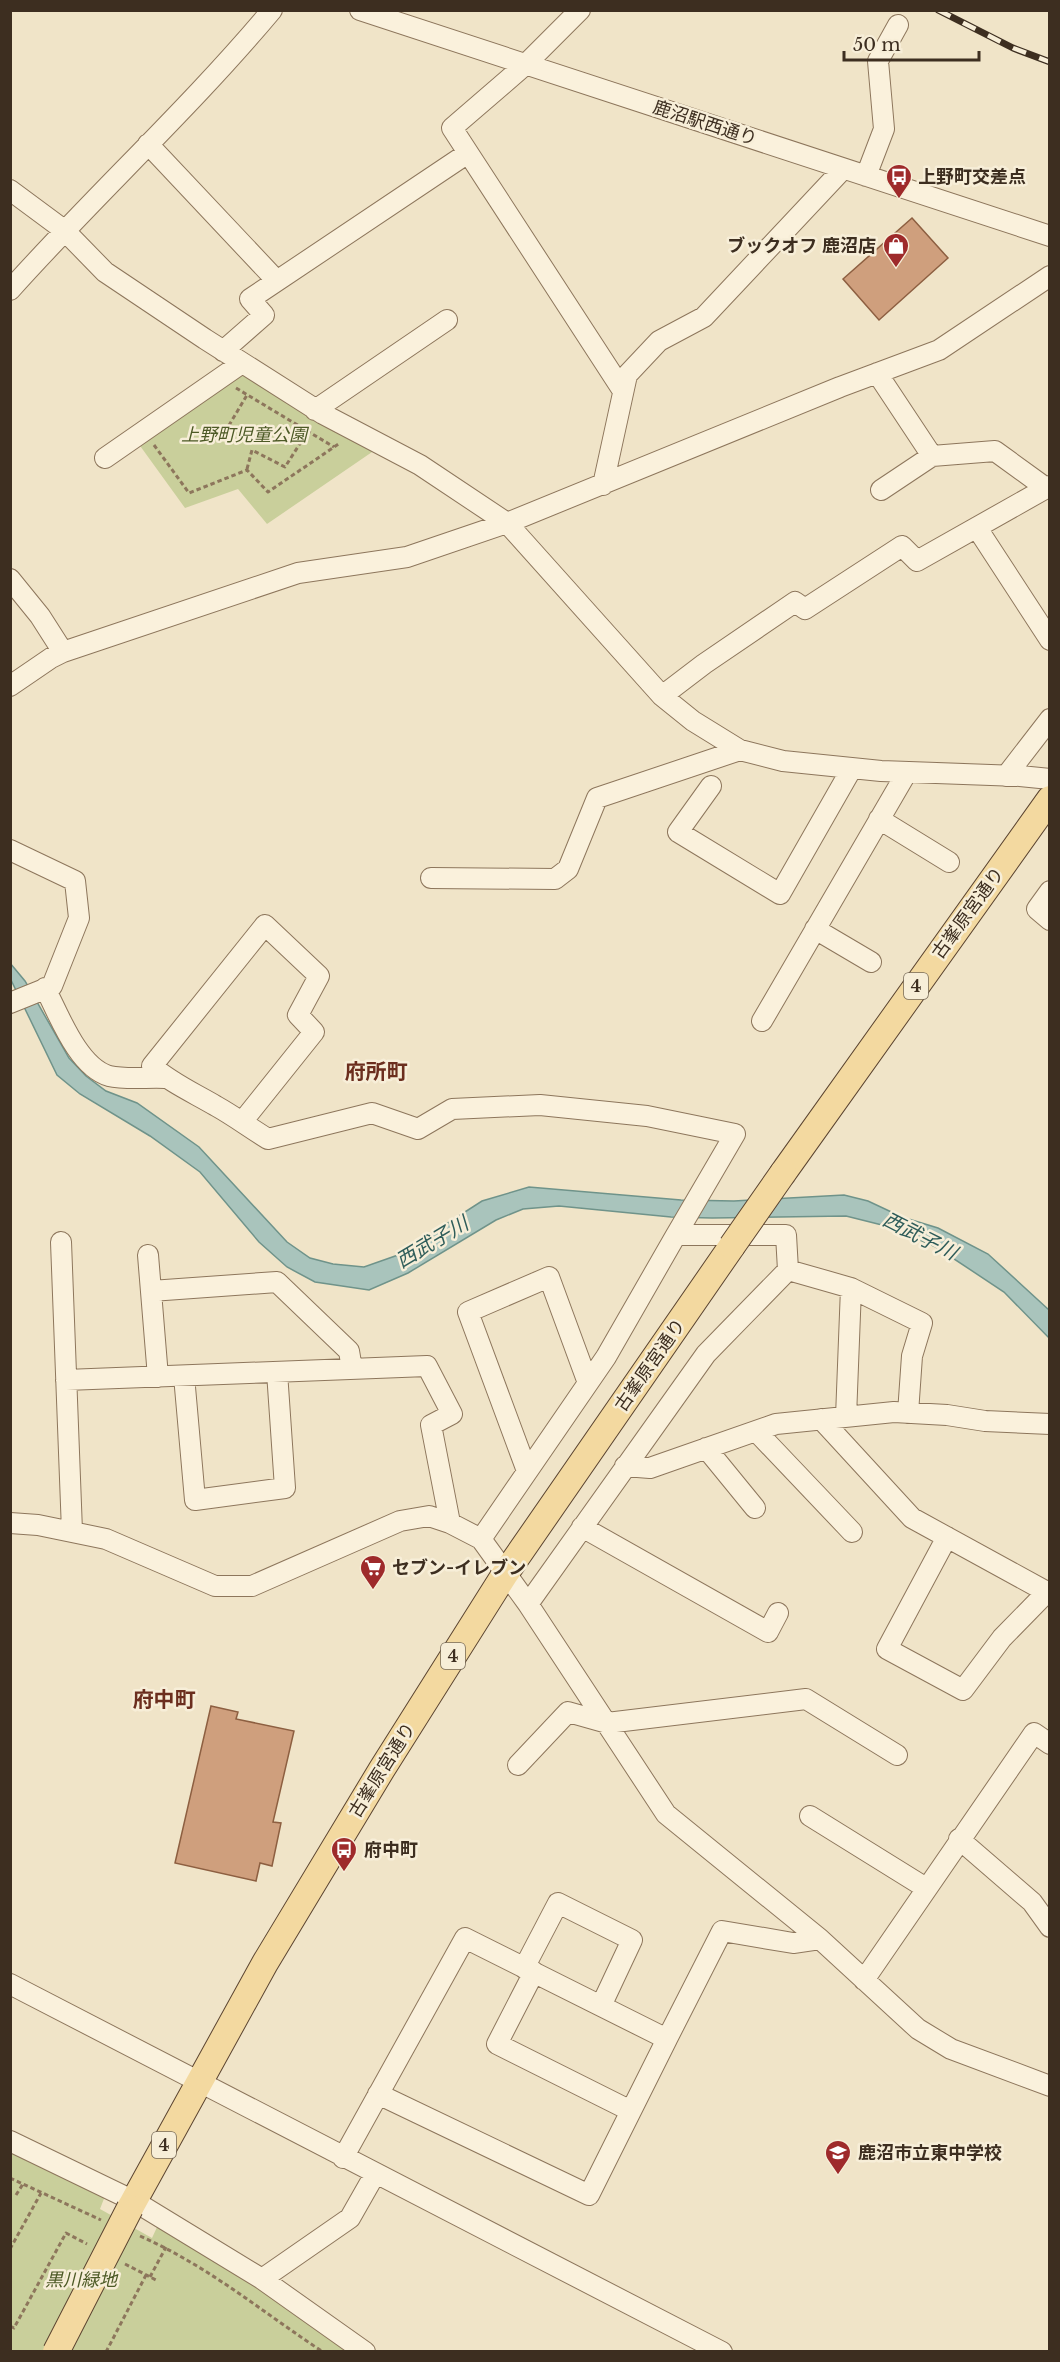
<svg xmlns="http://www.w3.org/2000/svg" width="1060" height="2362" viewBox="0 0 1060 2362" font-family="'Libre Baskerville','Noto Sans JP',serif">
<rect width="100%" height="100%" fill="#f0e4c8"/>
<path fill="#c9cf9b" d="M244,372L375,450L267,524L238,489L185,508L138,443Z
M11,2151L105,2196L100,2209L152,2238L158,2225L212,2256L356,2351L11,2352Z"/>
<path fill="#a9c4bc" stroke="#6f938a" stroke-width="1.5" d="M10,963L25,981L69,1058L86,1076L106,1091L137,1103L199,1147L287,1242L310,1258L333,1264L364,1267L398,1255L482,1201L529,1187L681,1200L734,1201L844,1195L868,1201L902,1217L938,1228L988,1254L1049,1310V1338L1004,1292L936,1247L890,1227L846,1216L712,1218L671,1217L559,1206L523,1209L496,1220L408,1273L369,1290L315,1282L287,1267L259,1242L200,1172L150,1136L80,1094L57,1075L11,980Z"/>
<path fill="#cf9f7d" stroke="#8d5f41" stroke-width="1.5" d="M912,218L948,258L879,320L843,279Z
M211,1706L238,1712L236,1719L294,1731L273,1822L281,1823L272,1866L260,1863L256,1881L175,1863Z"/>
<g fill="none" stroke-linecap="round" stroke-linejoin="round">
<defs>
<path id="minor" d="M360,10L1050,236
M580,10L525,65L452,128L623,391
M148,144L277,281
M866,176L884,129L878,61L898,25
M10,190L64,230L105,272L205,339L323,414L420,465L507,523L662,696L693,721L740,750L783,761L881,771L1020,776L1050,779
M10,290C95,195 190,108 272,10
M223,351L264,315L250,299L468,153
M877,373L932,456L881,490
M315,410L447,320
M932,456L995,451L1046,488
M105,458L242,363
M603,485L627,375L659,341L704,317L843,169
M977,528L1050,640
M10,579L40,616L63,652
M10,686L51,658L63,652L298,573L407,557L507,523L840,387L939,350L1050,276
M662,696L704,664L795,602L805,609L902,546L917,561L1050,486
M1006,776L1050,719
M711,786L678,832L780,894L852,768
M879,819L949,862
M10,850L75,881L79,918L52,986L10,1003
M431,878L555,879L568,869L597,798L740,750
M1050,891L1037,909L1050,920
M815,929L871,962
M45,988C59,1015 78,1067 109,1076C126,1080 148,1077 165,1078
M762,1021L907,772
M242,1122L314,1032L298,1015L319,976L265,925L152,1066C171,1083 194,1093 216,1106C234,1116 250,1128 268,1139L372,1113L418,1129L452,1109L540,1105L647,1116L735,1134L676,1235
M61,1242L72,1531
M148,1255L158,1377
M788,1270L851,1288L922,1323L912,1356L908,1413
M151,1291L277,1282L349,1351L352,1369
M184,1376L195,1500L285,1488L277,1372
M66,1380L427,1366L452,1414L431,1425L450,1523
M846,1417L851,1288
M821,1419L912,1518L1047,1592L1050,1591
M756,1431L852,1532
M706,1448L755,1508
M625,1466L650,1468L776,1424L894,1412L947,1415L985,1421L1050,1424
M527,1471L468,1312L549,1277L588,1383
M10,1523L38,1525L106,1539L215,1586H252L400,1521L429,1516L450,1523L481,1539L528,1604L666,1814L820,1939L918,2029L951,2049L1050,2086
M582,1527L768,1632L778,1613
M947,1537L887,1649L963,1690L1002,1638L1047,1592
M481,1539L606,1357L676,1235H786L788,1270L706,1354L528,1604
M518,1765L568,1712L607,1723L806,1699L897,1755
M810,1816L926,1888
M959,1839L1032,1902L1050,1927
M524,1968L558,1903L632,1940L601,2006
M534,1972L497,2044L631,2111
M864,1980L1034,1733L1050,1744
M10,1984L722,2352
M378,2094L589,2195L667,2039
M10,2141L134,2201L262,2279L365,2352
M343,2158L465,1938L667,2039L722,1931L793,1943L820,1939
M262,2279L350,2218L375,2174"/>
<path id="major" d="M783,1173L1050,799
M130,2208L265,1963L382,1769L505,1574L732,1246"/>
</defs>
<use href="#minor" stroke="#8d765c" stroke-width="22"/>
<use href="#major" stroke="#5b4430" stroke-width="28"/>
<path stroke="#8d765c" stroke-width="3" stroke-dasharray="4.5 3" stroke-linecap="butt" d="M236,388L334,447
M225,432L247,395
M154,445L189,493L247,470L268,492L340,443
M247,469L252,450L285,467L308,431
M10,2178L101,2220
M16,2195L23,2184
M140,2236C208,2266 261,2311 323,2352
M10,2249L41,2193
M125,2264L158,2281
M150,2277L166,2247
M10,2326L14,2328L66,2233L87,2244
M106,2352L146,2275"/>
<use href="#minor" stroke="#faf1dc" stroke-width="20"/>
<use href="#major" stroke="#f3d9a0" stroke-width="26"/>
<defs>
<path id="rail" d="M938,10L1013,48L1050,62"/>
</defs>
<use href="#rail" stroke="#3d2e20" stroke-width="7"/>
<use href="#rail" stroke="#f7eed8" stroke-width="4.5" stroke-dasharray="14" stroke-linecap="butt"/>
<defs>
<path id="major-bridge" d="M732,1246L783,1173
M56,2352L130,2208"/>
</defs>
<use href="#major-bridge" stroke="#5b4430" stroke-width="28" stroke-linecap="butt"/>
<use href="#major-bridge" stroke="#f3d9a0" stroke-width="26"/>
</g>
<defs>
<symbol id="bus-pin" viewBox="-11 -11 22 30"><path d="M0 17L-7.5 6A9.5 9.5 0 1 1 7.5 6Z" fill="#9e2a2b" stroke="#f7eed8"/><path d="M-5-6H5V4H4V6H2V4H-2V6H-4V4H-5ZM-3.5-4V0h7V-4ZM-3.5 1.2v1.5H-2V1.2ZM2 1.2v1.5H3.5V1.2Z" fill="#fff"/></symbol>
<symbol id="shop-pin" viewBox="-11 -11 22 30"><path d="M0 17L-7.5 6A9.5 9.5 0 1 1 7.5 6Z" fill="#9e2a2b" stroke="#f7eed8"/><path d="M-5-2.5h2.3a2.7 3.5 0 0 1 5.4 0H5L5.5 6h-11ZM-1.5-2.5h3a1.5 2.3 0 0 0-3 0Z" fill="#fff"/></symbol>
<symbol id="supermarket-pin" viewBox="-11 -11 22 30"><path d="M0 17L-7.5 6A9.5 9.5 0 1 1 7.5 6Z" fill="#9e2a2b" stroke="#f7eed8"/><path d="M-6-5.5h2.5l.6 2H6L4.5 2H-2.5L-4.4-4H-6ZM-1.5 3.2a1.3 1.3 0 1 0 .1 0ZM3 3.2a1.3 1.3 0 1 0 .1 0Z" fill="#fff"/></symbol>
<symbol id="school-pin" viewBox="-11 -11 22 30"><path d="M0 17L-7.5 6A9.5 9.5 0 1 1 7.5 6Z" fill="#9e2a2b" stroke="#f7eed8"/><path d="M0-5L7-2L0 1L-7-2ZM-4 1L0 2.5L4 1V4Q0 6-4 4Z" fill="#fff"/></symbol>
</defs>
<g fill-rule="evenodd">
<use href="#bus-pin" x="884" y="162" width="30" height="40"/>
<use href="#shop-pin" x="881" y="231" width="30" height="40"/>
<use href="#supermarket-pin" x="358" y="1553" width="30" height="40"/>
<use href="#bus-pin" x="329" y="1835" width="30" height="40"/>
<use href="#school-pin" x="823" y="2138" width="30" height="40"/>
</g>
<g text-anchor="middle" stroke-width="5" stroke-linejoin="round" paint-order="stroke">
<g fill="#f7eed8" stroke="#756857" stroke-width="1.5">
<rect x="904" y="973" width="24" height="26" rx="4.5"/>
<rect x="441" y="1643" width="24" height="26" rx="4.5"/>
<rect x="152" y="2132" width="24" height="26" rx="4.5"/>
</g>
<g font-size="16" font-weight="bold" fill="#3d2e20">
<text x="916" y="992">4</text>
<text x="453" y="1662">4</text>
<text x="164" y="2151">4</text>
</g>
<g font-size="18" fill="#3d2e20" stroke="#f7eed8">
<text transform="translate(705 123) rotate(18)" y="6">鹿沼駅西通り</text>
<text transform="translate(968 913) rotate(-54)" y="6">古峯原宮通り</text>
<text transform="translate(650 1365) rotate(-55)" y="6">古峯原宮通り</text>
<text transform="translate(382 1770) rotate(-58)" y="6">古峯原宮通り</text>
</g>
<g font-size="18" font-weight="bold" fill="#3d2e20" stroke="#f7eed8" text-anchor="start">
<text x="918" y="183">上野町交差点</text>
<text x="876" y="252" text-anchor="end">ブックオフ 鹿沼店</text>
<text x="392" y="1574">セブン-イレブン</text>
<text x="364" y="1856">府中町</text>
<text x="858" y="2159">鹿沼市立東中学校</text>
</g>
<g font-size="18" font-style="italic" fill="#4d5a26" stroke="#f7eed8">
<text x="244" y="441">上野町児童公園</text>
<text x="81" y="2286">黒川緑地</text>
</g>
<g font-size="20" font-style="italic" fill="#2f5d5a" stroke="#f7eed8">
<text transform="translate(920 1236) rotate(27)" y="7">西武子川</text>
<text transform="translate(432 1242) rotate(-31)" y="7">西武子川</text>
</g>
<g font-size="21" font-weight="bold" fill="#6b2e1e" stroke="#f7eed8">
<text x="376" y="1079">府所町</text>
<text x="164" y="1707">府中町</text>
</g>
</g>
<rect width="1060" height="2362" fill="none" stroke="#3d2e20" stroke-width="24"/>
<path d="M844 51v9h135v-9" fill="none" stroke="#3d2e20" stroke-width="3"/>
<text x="853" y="51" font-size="18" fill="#3d2e20" stroke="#f7eed8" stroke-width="4.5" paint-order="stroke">50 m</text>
</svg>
